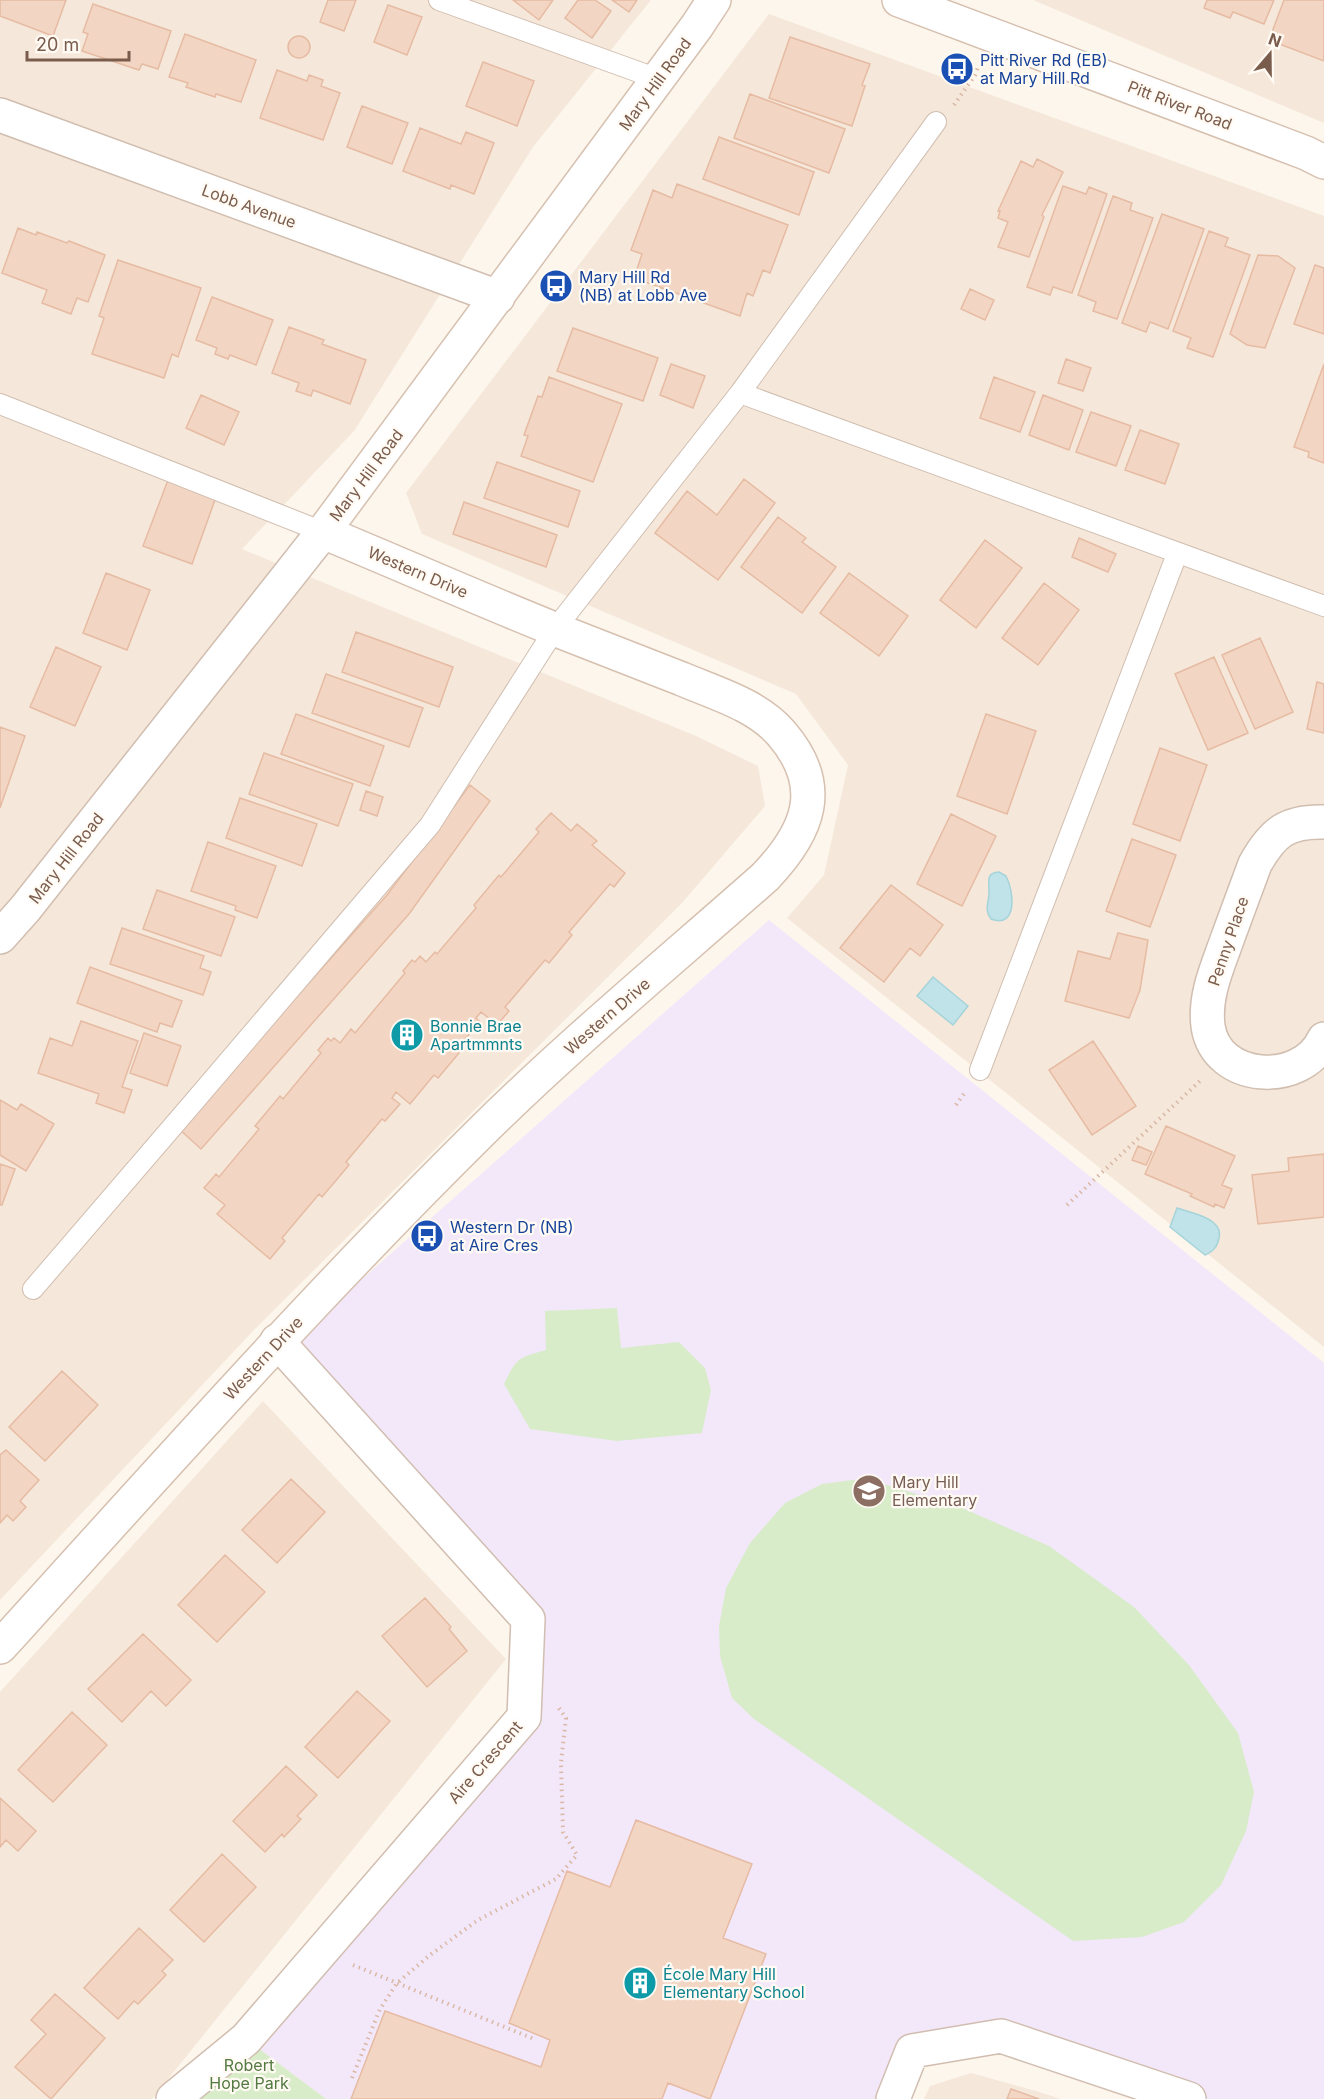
<svg xmlns="http://www.w3.org/2000/svg" width="1324" height="2099" viewBox="0 0 1324 2099" font-family="Inter,sans-serif">
<rect width="100%" height="100%" fill="#fdf6ec"/>
<path fill="#f5e8da" d="M0,0H651L533,147L354,431L242,549L696,736L758,766L765,806L682,903L253,1331L0,1600Z
M1033,0H1324V123Z
M769,14L1324,216V1347L787,918L824,875L848,765L796,694L422,534L406,493Z
M263,1401L506,1659L152,2099H0V1692Z
M971,2073L1036,2091L1061,2099H924L930,2086Z"/>
<path fill="#f3e8fa" d="M769,920L1324,1363V2099H1189L1001,2036L912,2051L893,2099H326L246,2039L524,1717L528,1619L285,1347Z"/>
<path fill="#d8ecc9" d="M617,1308L621,1348L679,1342L705,1368L711,1390L702,1433L617,1441L530,1429L504,1384C517,1358 517,1358 546,1350L545,1311Z
M853,1480L880,1483L960,1507L1049,1546L1134,1607L1189,1665L1238,1733L1254,1792L1246,1831L1221,1885L1184,1922L1142,1937L1073,1941L754,1719L732,1698L720,1656L719,1626L726,1588L750,1543L785,1503L822,1484Z
M246,2039L326,2099H195Z"/>
<path fill="#bfe3e8" stroke="#a5d3da" stroke-width="1.5" d="M999,872L1006,876C1014,891 1018,929 991,919C983,908 990,902 989,890C989,880 986,873 999,872Z
M933,977L968,1006L953,1025L917,996Z
M1177,1208C1191,1213 1224,1218 1219,1238C1217,1247 1214,1251 1205,1255L1170,1227Z"/>
<path fill="#f3d5c3" stroke="#e6bba3" stroke-width="1.5" d="M0,0H66L53,36L0,16Z
M328,0H356L344,31L320,22Z
M513,0H553L539,20Z
M578,0H595L611,11L592,38L565,18Z
M612,0H637L629,12Z
M1207,0H1274L1264,24L1233,12L1230,18L1204,8Z
M1284,0H1324V61L1269,40Z
M93,4L171,31L158,69L142,64L139,70L82,51L88,34L83,32Z
M388,5L422,17L407,55L374,42Z
M185,34L256,60L241,102L216,94L215,97L186,87L188,83L169,77Z
M288 47a11 11 0 1 1 22 0a11 11 0 1 1-22 0Z
M790,37L870,64L862,85L865,86L852,126L769,98Z
M483,62L534,81L517,126L466,106Z
M277,70L307,81L309,75L323,80L321,86L340,93L323,140L260,118Z
M750,94L845,129L829,173L734,138Z
M362,106L408,123L392,164L347,147Z
M420,128L461,144L466,132L494,143L474,194L451,185L450,189L403,171Z
M719,137L814,172L799,215L703,179Z
M1037,159L1063,172L1042,215L1044,217L1029,257L998,247L1008,222L998,218L1000,211H998L1021,161L1033,167Z
M677,184L788,225L770,273L763,270L753,296L747,293L740,316L634,278L642,254L631,250L653,190L672,198Z
M1063,186L1086,194L1089,187L1107,194L1072,293L1053,287L1050,295L1027,287Z
M1113,196L1132,203L1130,210L1153,218L1117,319L1093,311L1096,302L1078,295Z
M1162,214L1204,229L1168,329L1150,322L1146,332L1122,323Z
M18,228L36,235L37,232L67,243L69,241L105,255L88,302L77,298L71,314L42,303L47,290L2,273Z
M1209,231L1228,238L1225,246L1250,255L1213,357L1187,348L1191,338L1173,331Z
M1258,255L1278,256L1295,268L1265,348L1247,345L1230,334Z
M118,260L201,288L178,357L172,354L164,378L92,354L104,318L99,316Z
M1315,265L1324,268V334L1294,324Z
M970,289L994,300L985,320L961,309Z
M212,297L273,320L256,365L230,355L228,359L215,354L217,348L196,340Z
M289,327L324,340L322,344L366,360L350,404L313,390L311,396L296,391L299,383L272,373Z
M573,328L658,358L643,401L557,371Z
M1066,359L1091,368L1083,391L1058,383Z
M671,364L705,376L693,408L660,395Z
M1324,364V463L1308,457L1309,452L1294,447Z
M549,377L622,404L593,482L521,456L528,436L524,435L538,396L542,397Z
M994,377L1035,392L1020,432L980,418Z
M201,395L239,412L224,445L186,428Z
M1043,395L1083,410L1069,450L1029,435Z
M1091,412L1131,426L1116,466L1076,452Z
M1140,430L1179,444L1165,484L1125,470Z
M497,462L580,491L568,527L484,498Z
M744,479L775,503L718,580L655,533L687,491L717,515Z
M168,480L216,497L192,564L143,546Z
M464,502L557,535L546,567L453,534Z
M778,517L806,538L802,542L836,567L802,613L741,567Z
M1079,538L1116,554L1108,572L1072,557Z
M985,540L1022,568L976,628L940,600Z
M106,573L150,590L127,650L83,633Z
M849,573L908,616L879,656L820,613Z
M1044,583L1079,610L1038,665L1002,638Z
M356,632L453,667L439,707L342,672Z
M1260,638L1293,712L1255,729L1222,655Z
M56,647L101,667L75,726L30,707Z
M1214,657L1248,733L1208,750L1175,674Z
M326,674L423,708L409,747L312,713Z
M1317,682L1324,684V733L1307,729Z
M296,714L384,746L370,786L281,754Z
M986,714L1036,731L1007,814L957,796Z
M0,727L25,736L0,808Z
M1160,748L1207,765L1180,841L1133,824Z
M264,753L353,784L338,826L249,794Z
M470,785L490,801L409,914L201,1149L179,1129L387,895Z
M366,791L383,797L377,816L360,810Z
M240,798L317,824L302,866L226,838Z
M551,813L571,831L577,824L597,841L592,845L625,873L614,887L610,884L569,932L572,935L549,963L545,960L505,1007L509,1011L497,1025L481,1012L476,1018L480,1022L456,1049L459,1053L438,1078L434,1075L410,1104L396,1092L392,1098L400,1104L385,1121L382,1119L346,1162L349,1165L322,1197L319,1194L282,1238L285,1241L270,1259L217,1214L225,1205L204,1188L216,1174L219,1177L259,1129L255,1126L280,1096L283,1099L321,1053L318,1050L328,1038L331,1041L334,1038L340,1043L351,1029L355,1033L405,973L403,971L412,960L415,962L420,956L426,962L435,952L437,954L476,908L474,905L499,875L501,877L539,832L536,829Z
M951,814L996,836L962,906L917,884Z
M1132,839L1176,855L1150,927L1106,911Z
M208,842L276,866L257,918L235,910L236,906L191,891Z
M891,885L943,925L920,956L910,948L884,982L840,948Z
M157,890L235,917L221,956L143,929Z
M122,928L204,956L200,968L211,972L203,995L110,964Z
M1118,933L1148,940L1140,990L1129,1018L1065,1001L1078,951L1110,959Z
M90,967L182,1001L172,1027L160,1023L157,1032L77,1003Z
M81,1021L138,1041L122,1087L132,1090L124,1113L96,1103L99,1094L38,1073L50,1038L72,1046Z
M144,1033L181,1046L167,1086L130,1073Z
M1093,1041L1136,1106L1092,1135L1049,1070Z
M0,1100L17,1110L21,1104L54,1124L26,1171L0,1155Z
M1166,1126L1235,1156L1222,1185L1232,1189L1224,1208L1215,1204L1214,1207L1190,1196L1192,1194L1145,1174Z
M1138,1146L1152,1152L1146,1165L1132,1160Z
M1324,1154V1217L1258,1224L1252,1175L1289,1171L1288,1158Z
M0,1164L15,1169L2,1205H0Z
M62,1371L98,1405L45,1461L9,1427Z
M6,1450L39,1480L20,1501L26,1507L13,1521L7,1515L0,1523V1455Z
M291,1479L325,1512L277,1563L242,1530Z
M225,1555L265,1592L217,1642L178,1605Z
M425,1598L451,1627L449,1629L467,1651L427,1687L382,1636Z
M143,1634L191,1680L166,1706L151,1691L122,1722L88,1689Z
M357,1691L390,1721L338,1778L305,1747Z
M72,1712L107,1745L53,1802L18,1770Z
M286,1766L317,1795L297,1816L301,1819L284,1837L282,1834L265,1852L233,1821Z
M0,1798L36,1831L18,1851L6,1840L0,1847Z
M636,1820L752,1864L723,1938L766,1954L710,2099L668,2083L662,2099H351L385,2011L541,2067L550,2040L509,2023L567,1871L610,1887Z
M222,1854L256,1887L204,1942L170,1910Z
M139,1928L173,1960L162,1971L166,1975L138,2004L134,2001L118,2019L84,1988Z
M55,1994L105,2038L51,2099L15,2067L46,2034L31,2020Z
M1011,2089L1039,2099H1007Z"/>
<g fill="none" stroke-linecap="round" stroke-linejoin="round">
<defs>
<path id="lane" d="M439,0L658,79
M740,393L1324,606
M0,404L323,532
M980,1070L1177,554
M33,1289L192,1104L430,825L555,629L740,393L936,122"/>
<path id="street" d="M0,115L498,297
M1324,822C1287,821 1273,832 1255,864C1246,888 1237,913 1228,937C1218,966 1204,995 1208,1026C1216,1083 1302,1087 1324,1039
M0,937L25,909L323,532
M173,2099L246,2039L524,1717L528,1619L277,1341
M893,2099L912,2051L1001,2036L1189,2099"/>
<path id="secondary" d="M899,0L1306,153L1324,162
M0,1647C158,1473 314,1297 481,1132C571,1043 670,961 765,877C809,831 827,786 781,733C757,705 715,693 682,679C639,662 597,646 554,629C477,598 400,564 323,532L697,26L714,0"/>
</defs>
<use href="#lane" stroke="#d1beb0" stroke-width="22"/>
<use href="#street" stroke="#d1beb0" stroke-width="36"/>
<use href="#secondary" stroke="#d6c0b0" stroke-width="36"/>
<path stroke="#d9b8a5" stroke-width="4" stroke-dasharray="1.5 4.5" stroke-linecap="butt" d="M954,105L975,75L979,65
M956,1105L966,1091
M1067,1205L1200,1081
M353,1965L534,2039
M352,2078L380,2009L397,1983L430,1955L478,1920L556,1879L577,1855L563,1832L561,1763L566,1718L558,1707"/>
<use href="#lane" stroke="#fff" stroke-width="20"/>
<use href="#street" stroke="#fff" stroke-width="33"/>
<use href="#secondary" stroke="#fff" stroke-width="33"/>
</g>
<defs>
<symbol id="bus-disc" viewBox="-11 -11 22 22"><circle r="9.5" fill="#1a4fb4" stroke="#fffaf3"/><path d="M-5-6H5V4H4V6H2V4H-2V6H-4V4H-5ZM-3.5-4V0h7V-4ZM-3.5 1.2v1.5H-2V1.2ZM2 1.2v1.5H3.5V1.2Z" fill="#fff"/></symbol>
<symbol id="building-disc" viewBox="-11 -11 22 22"><circle r="9.5" fill="#0f9aa8" stroke="#fffaf3"/><path d="M-4-6H4V6H1V3H-1V6H-4ZM-2.5-4.3h1.7v1.8h-1.7ZM.8-4.3h1.7v1.8H.8ZM-2.5-1h1.7V.8h-1.7ZM.8-1h1.7V.8H.8Z" fill="#fff"/></symbol>
<symbol id="school-disc" viewBox="-11 -11 22 22"><circle r="9.5" fill="#8d6e63" stroke="#fffaf3"/><path d="M0-5L7-2L0 1L-7-2ZM-4 1L0 2.5L4 1V4Q0 6-4 4Z" fill="#fff"/></symbol>
</defs>
<g fill-rule="evenodd">
<use href="#bus-disc" x="938" y="50" width="38" height="38"/>
<use href="#bus-disc" x="537" y="267" width="38" height="38"/>
<use href="#building-disc" x="388" y="1016" width="38" height="38"/>
<use href="#bus-disc" x="408" y="1217" width="38" height="38"/>
<use href="#school-disc" x="850" y="1472" width="38" height="38"/>
<use href="#building-disc" x="621" y="1964" width="38" height="38"/>
</g>
<g text-anchor="middle" stroke-width="4.5" stroke-linejoin="round" paint-order="stroke">
<g font-size="16" fill="#164399" stroke="#fffaf3" text-anchor="start">
<text x="980" y="66">Pitt River Rd (EB)<tspan x="980" dy="18">at Mary Hill Rd</tspan></text>
<text x="579" y="283">Mary Hill Rd<tspan x="579" dy="18">(NB) at Lobb Ave</tspan></text>
<text x="450" y="1233">Western Dr (NB)<tspan x="450" dy="18">at Aire Cres</tspan></text>
</g>
<g font-size="16" fill="#7a5c4d" stroke="#fffaf3">
<text transform="translate(655 84) rotate(-54)" y="6">Mary Hill Road</text>
<text transform="translate(1180 105) rotate(21)" y="6">Pitt River Road</text>
<text transform="translate(249 206) rotate(20)" y="6">Lobb Avenue</text>
<text transform="translate(366 475) rotate(-53)" y="6">Mary Hill Road</text>
<text transform="translate(418 572) rotate(23)" y="6">Western Drive</text>
<text transform="translate(66 858) rotate(-52)" y="6">Mary Hill Road</text>
<text transform="translate(1228 941) rotate(-71)" y="6">Penny Place</text>
<text transform="translate(607 1016) rotate(-41)" y="6">Western Drive</text>
<text transform="translate(263 1358) rotate(-47)" y="6">Western Drive</text>
<text transform="translate(485 1762) rotate(-49)" y="6">Aire Crescent</text>
</g>
<g font-size="16" fill="#0d838f" stroke="#fffaf3" text-anchor="start">
<text x="430" y="1032">Bonnie Brae<tspan x="430" dy="18">Apartmmnts</tspan></text>
<text x="663" y="1980">École Mary Hill<tspan x="663" dy="18">Elementary School</tspan></text>
</g>
<g font-size="16" fill="#785e54" stroke="#fffaf3" text-anchor="start">
<text x="892" y="1488">Mary Hill<tspan x="892" dy="18">Elementary</tspan></text>
</g>
<g font-size="16" fill="#537a41" stroke="#fffaf3">
<text x="249" y="2071">Robert<tspan x="249" dy="18">Hope Park</tspan></text>
</g>
</g>
<g transform="translate(1270 54) rotate(20)" stroke="#fffaf3" stroke-width="4.5" paint-order="stroke">
<path d="M0-4.5L10 22L0 15L-10 22Z" fill="#7a5c4d"/>
<text y="-9" font-size="16" font-weight="bold" text-anchor="middle" fill="#7a5c4d">N</text>
</g>
<path d="M27 51v9h102v-9" fill="none" stroke="#7a5c4d" stroke-width="3"/>
<text x="36" y="51" font-size="18" fill="#7a5c4d" stroke="#fffaf3" stroke-width="4.5" paint-order="stroke">20 m</text>
</svg>
